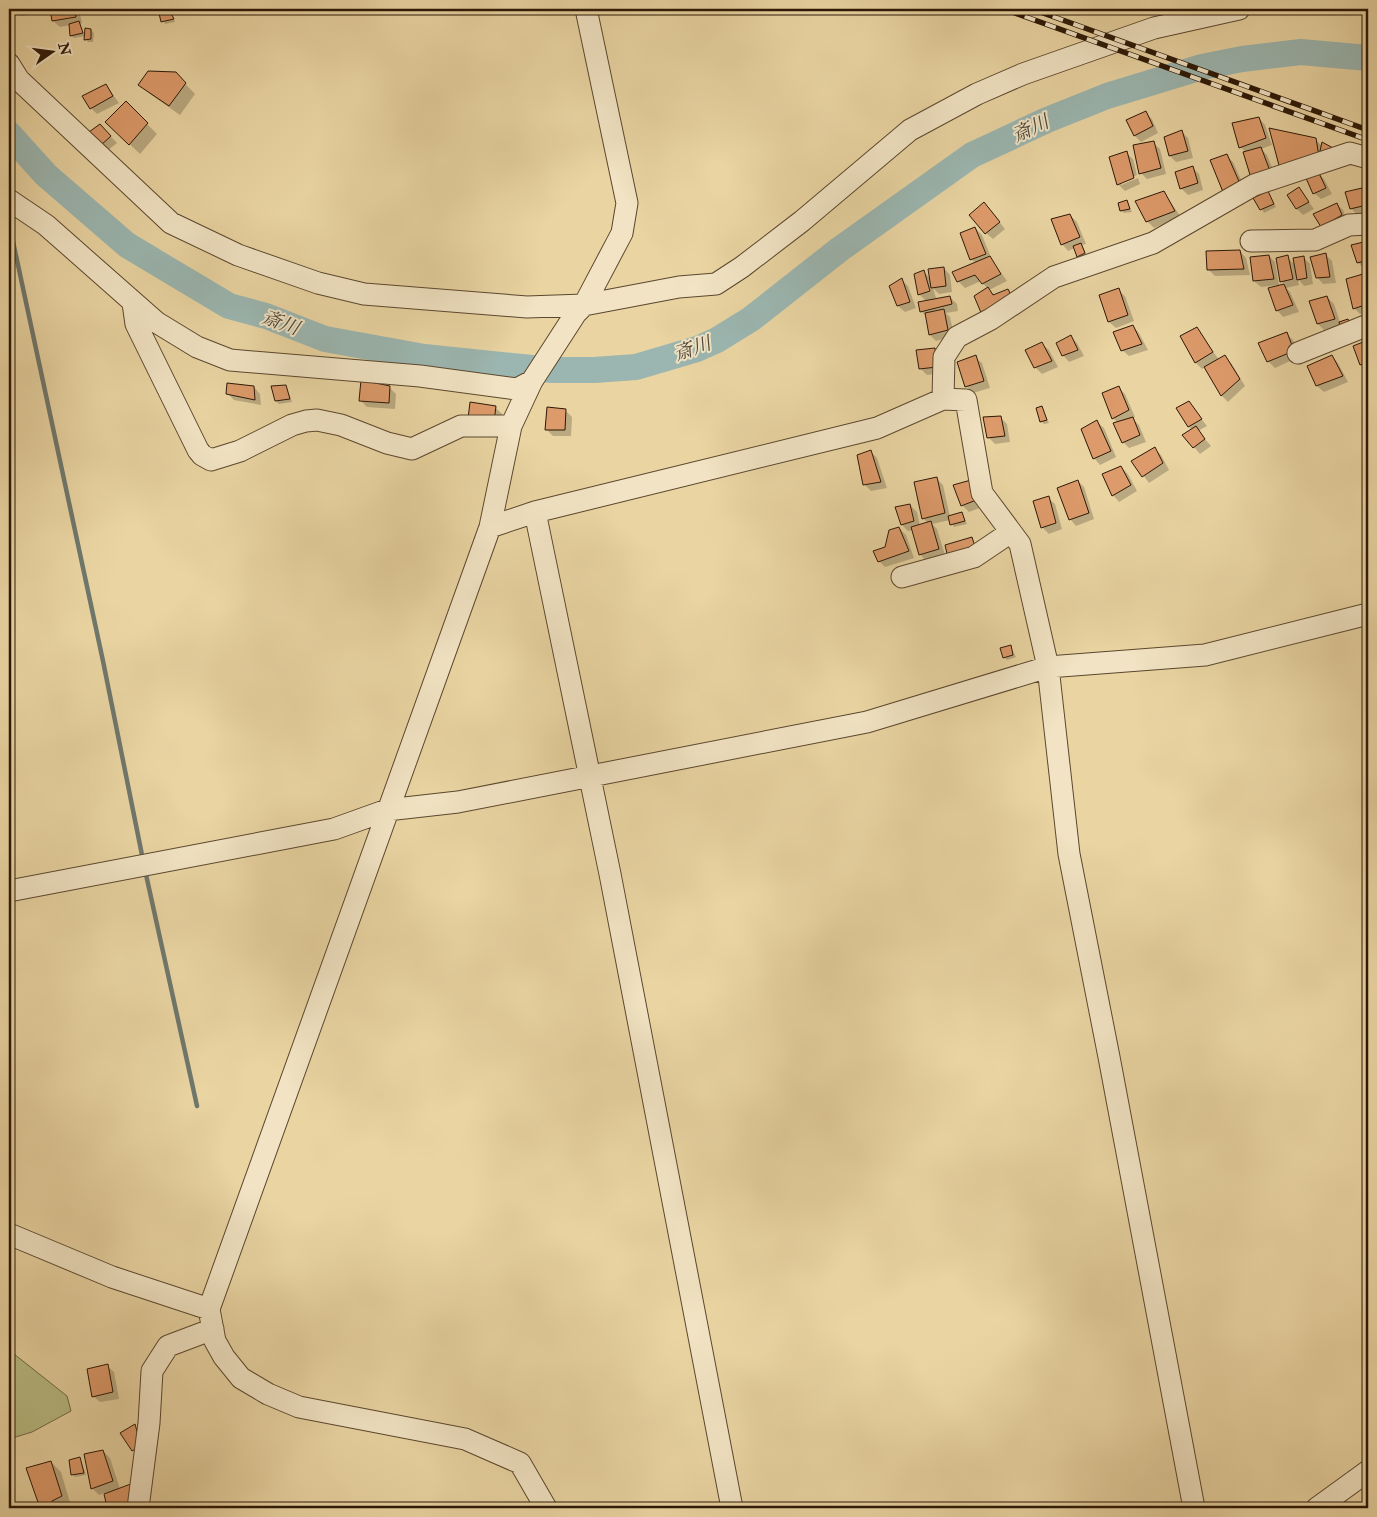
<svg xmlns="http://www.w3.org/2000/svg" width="1377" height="1517" viewBox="0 0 1377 1517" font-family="'IM FELL Double Pica','Noto Serif JP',serif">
<rect width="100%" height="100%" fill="#e9d4a2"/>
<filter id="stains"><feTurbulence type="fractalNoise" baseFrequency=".004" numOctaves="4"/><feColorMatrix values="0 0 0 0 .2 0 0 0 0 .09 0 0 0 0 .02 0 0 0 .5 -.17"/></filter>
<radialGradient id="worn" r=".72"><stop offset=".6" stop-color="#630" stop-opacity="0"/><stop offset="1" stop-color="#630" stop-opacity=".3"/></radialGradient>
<path fill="#b9bc83" stroke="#726a45" d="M9,1350L67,1396L71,1411L32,1432L9,1439Z"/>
<path fill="#0003" d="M37,9L38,14L20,16L14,9Z
M51,9H79L82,23L80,24L85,36L74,38L71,36L70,25L60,27L53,21Z
M87,9H110V10L90,12Z
M159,9H170L175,22L165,24Z
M91,30L94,33L93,42H88L85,39Z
M175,73L195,94L180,115L150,94L140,84Z
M106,85L119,103L97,114L91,108Z
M126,103L157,134L140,154L117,132Z
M1145,112L1152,119L1158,133L1141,142L1135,136L1127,121Z
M1259,118L1265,125L1272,145L1261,149L1267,155L1276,177L1240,147Z
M100,125L117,143L107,151L101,145Z
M1182,132L1188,138L1193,158L1176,162L1170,156L1165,138Z
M1315,139L1322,146L1332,149L1316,171L1324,179L1332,194L1321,199L1314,193Z
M1153,143L1160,149L1166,174L1147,179L1141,173Z
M1126,153L1133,159L1137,175L1121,182V185L1138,178L1140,184L1125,191L1118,184Z
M1227,156L1233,162L1243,184L1231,198Z
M1193,168L1199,174L1203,190L1188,195L1181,188Z
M1299,189L1314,209L1303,215L1297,209Z
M1362,189L1368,195V213L1357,215L1351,208Z
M1268,192L1276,207L1264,213L1255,198Z
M1164,193L1181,217L1154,228L1147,221Z
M1126,201L1132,212L1124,213L1121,210Z
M1337,204L1343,210L1347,221L1322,227Z
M990,210L1005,229L993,239L986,233Z
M1070,215L1077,222L1086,244L1082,245L1087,256L1081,260L1075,248L1068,251L1062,244Z
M975,228L982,235L992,260L1007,281L989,290L995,295L1008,290L1014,297L990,321L988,289L981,281L965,288L958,281L976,263L971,259Z
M1368,242V268L1364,269L1358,262L1353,245Z
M1240,251L1246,258L1250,275L1215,276L1208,269Z
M1326,255L1332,261L1336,283L1323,284L1317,277Z
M1269,256L1275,262L1279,285L1261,287L1254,281Z
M1287,257L1295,265L1304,258L1310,264L1313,284L1304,286L1298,279L1299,285L1286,288L1290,292L1299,312L1283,317L1277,310L1270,289L1286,285L1281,281Z
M944,268L950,275L952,292L939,294L933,288L936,298L930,301L950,297L957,304L958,311L946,313L950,317L954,336L936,341L930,335L927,317L921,311L927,302L919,294L924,272L931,279Z
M1362,275L1368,281V312L1360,314L1354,308Z
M902,280L908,286L916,308L905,312L898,306L890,287Z
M1118,290L1125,296L1134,321L1116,328L1109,322Z
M1327,297L1334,304L1341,325L1324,330L1318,324Z
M1133,326L1139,333L1148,350L1129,356L1122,350Z
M1197,328L1219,360L1224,357L1231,363L1245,386L1228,402L1222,396L1205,367L1202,369L1196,363L1182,337Z
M1286,333L1293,340L1299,357L1275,368L1268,361Z
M1071,337L1077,343L1084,356L1069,362L1063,355Z
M1368,342V371L1361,365L1355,346Z
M1042,344L1049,350L1058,367L1042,374L1035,367Z
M934,349L941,356L942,373L927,375L920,368Z
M1332,356L1338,363L1348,382L1324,392L1317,386L1308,366Z
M975,357L982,363L990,388L973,393L966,386Z
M286,386L292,402L279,404L276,401Z
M254,387L260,394L261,405L234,400L227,393Z
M389,387L396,394L395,409L367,407L360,400Z
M1119,388L1125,394L1135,417L1132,418L1139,425L1146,442L1129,448L1123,442L1118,423L1113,418Z
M1189,403L1207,426L1198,431L1211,446L1200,454L1194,447L1192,430L1188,426Z
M471,404L495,407L502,414L501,428Z
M1042,408L1049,423L1044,424L1041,421Z
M566,411L572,417L571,436H553L546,429Z
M1000,417L1007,424L1010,442L995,444L989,438Z
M1097,422L1104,428L1116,457L1100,465L1094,458Z
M1155,449L1161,455L1169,470L1149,483L1133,461Z
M870,451L877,458L887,488L871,491L864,484Z
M1121,467L1128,474L1137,491L1119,502L1113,495Z
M937,479L943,485L950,517L962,513L967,524L954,527L950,520L932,524L937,529L945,555L926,561L920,554L913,530L908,531L902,525L910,505L917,512L920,526L928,523L923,518Z
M1078,481L1084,487L1094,519L1076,526L1070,519Z
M955,486L985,506L969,512L962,505Z
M1048,498L1055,504L1062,529L1049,534L1043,528L1034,502Z
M899,528L906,535L914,558L885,567L879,561Z
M1010,646L1016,657L1007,660L1004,657Z
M107,1366L114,1372L119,1399L100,1402L93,1396Z
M103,1451L110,1458L120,1489L138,1508H111L105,1493L99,1495L92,1488Z
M80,1458L86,1475L75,1477L72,1474Z
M51,1462L61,1472L71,1506L68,1508H41L28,1469Z"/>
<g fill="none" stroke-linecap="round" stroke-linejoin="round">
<path stroke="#6f776c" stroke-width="4.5" d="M9,179L13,139
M9,223L103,661L143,860
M145,870L197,1106"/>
<path stroke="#9bb6b0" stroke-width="26" d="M9,134L46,175L127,245L229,306L266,316L325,339L424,357L552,370H594L636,367L697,349L717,340L751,319L840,249L972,155L1047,120L1107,96L1202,67L1242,59L1301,52L1368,58"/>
</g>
<path fill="#dd9a6a" stroke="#2c1807" d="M50,9H74L76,17L52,21Z
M158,9H169L174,19L161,22Z
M79,21L83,33L70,36L69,24Z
M85,28L91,29V39L84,40Z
M148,71L176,72L186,83L169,106L138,85Z
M106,84L113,96L90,109L82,96Z
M126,101L148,123L129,145L105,122Z
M1146,111L1153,126L1134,136L1126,120Z
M1259,117L1266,138L1239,148L1232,123Z
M100,124L111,136L100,146L89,132Z
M1269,128L1316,138L1319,157L1280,169Z
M1182,130L1188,151L1169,156L1164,137Z
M1154,141L1161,168L1139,174L1133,145Z
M1322,142L1333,148L1331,154L1320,151Z
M1261,147L1270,171L1251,178L1243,152Z
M1127,151L1134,178L1117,185L1109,157Z
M1227,154L1241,186L1223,192L1210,160Z
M1193,166L1198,183L1180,189L1175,172Z
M1318,171L1326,188L1313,194L1305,176Z
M1299,187L1309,202L1296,209L1287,195Z
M1362,188L1367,205L1350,209L1345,192Z
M1164,191L1175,211L1146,222L1135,201Z
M1268,191L1274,204L1260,210L1253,198Z
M1127,200L1130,209L1120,211L1118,203Z
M984,202L1000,222L985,234L969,215Z
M1337,203L1342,215L1321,227L1313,214Z
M1070,214L1080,237L1061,245L1051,219Z
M975,227L986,254L970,260L960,233Z
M1368,241V260L1357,263L1351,245Z
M1081,243L1085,253L1077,257L1073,246Z
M1240,250L1244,269L1207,270L1206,251Z
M1326,253L1330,277L1316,278L1310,257Z
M1269,255L1274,279L1253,281L1250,257Z
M1288,255L1293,279L1280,282L1276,258Z
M990,256L1001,274L982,284L975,275L957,282L952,272Z
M1304,256L1307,278L1297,280L1293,258Z
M944,267L946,286L931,288L928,269Z
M924,270L930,291L918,295L914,274Z
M1363,274L1368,291V304L1353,309L1346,279Z
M902,278L910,302L897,306L889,286Z
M1284,284L1293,305L1276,311L1268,288Z
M988,287L993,295L1008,289L1013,299L982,315L974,296Z
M1119,288L1128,315L1108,322L1099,295Z
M950,296L952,304L920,312L918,302Z
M1327,296L1335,319L1317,324L1309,301Z
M944,309L948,330L929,335L925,313Z
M1348,319L1351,326L1341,330L1339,322Z
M1133,325L1142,344L1121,351L1113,332Z
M1197,327L1213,352L1195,363L1180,336Z
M1287,332L1294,351L1267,362L1258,343Z
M1071,335L1078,350L1062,356L1056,343Z
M1368,340V362L1360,365L1353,346Z
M1042,342L1052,361L1034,368L1025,350Z
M935,348L937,367L919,369L916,350Z
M976,355L984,381L965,387L957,362Z
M1225,355L1240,379L1221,396L1204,367Z
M1332,355L1343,376L1316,386L1307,366Z
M361,380L390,386L389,403L359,401Z
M227,383L254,386L255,400L226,394Z
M286,385L290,399L275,401L271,386Z
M1119,386L1129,410L1112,419L1102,393Z
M1189,401L1202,419L1188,427L1176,408Z
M470,402L496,406L494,422L468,419Z
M1042,406L1047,420L1040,422L1036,408Z
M547,407L566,409L565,430H545Z
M1001,416L1005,436L987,438L983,417Z
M1133,417L1140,435L1122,443L1113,423Z
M1097,420L1111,451L1093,459L1081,429Z
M1196,426L1205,439L1193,448L1182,435Z
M1155,447L1163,463L1142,477L1131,461Z
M871,450L881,482L863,485L857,455Z
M1121,466L1131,485L1112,496L1102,474Z
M937,477L945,513L922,519L914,482Z
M971,480L979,499L961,506L953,485Z
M1078,480L1089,513L1069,520L1057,488Z
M1049,496L1056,523L1041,528L1033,501Z
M910,504L914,521L901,525L895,507Z
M962,512L965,521L950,525L948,516Z
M931,521L939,549L919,555L911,527Z
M899,527L909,551L878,562L873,551L885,547L889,530Z
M972,537L976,550L948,558L945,545Z
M1011,645L1013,655L1003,658L1000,648Z
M108,1364L113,1392L92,1397L87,1369Z
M135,1424L141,1446L132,1451L120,1433Z
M103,1450L113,1481L91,1489L84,1454Z
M80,1457L84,1473L71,1475L69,1460Z
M51,1461L62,1496L52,1501L54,1508H40L26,1468Z
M136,1482L130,1503L107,1507L104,1494Z
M16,1503V1508H9V1504Z"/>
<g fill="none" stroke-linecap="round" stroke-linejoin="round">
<defs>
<path id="minor" d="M9,64L19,80L171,223L238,255L318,283L364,294L527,307L584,305L679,287L716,284L742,267L802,221L910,130L977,94L1023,74L1154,28L1239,9
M9,200L46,225L156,322L197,347L230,360L420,376L517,389L532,381
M1251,241L1315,240L1349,225L1368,224
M133,303L136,324L198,450L202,455L211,460L240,451L292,425L306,421L317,420L341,425L387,443L412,449L461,426H511
M1298,353L1368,325
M943,399L944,357L957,337L991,319L1054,277L1153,243L1254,185L1350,153L1368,158
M535,512L610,874L732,1508
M490,527L535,512L877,428L943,399L966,400L982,493L1020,544L1048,667L1069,854L1109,1057L1194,1508
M902,577L974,557L1011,532
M9,891L334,829L387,810L458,802L867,722L1048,667L1205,655L1368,614
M9,1234L112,1277L209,1309
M138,1508L149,1423L152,1371L168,1346L213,1329
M546,1508L520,1463L465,1439L299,1407L268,1394L241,1378L224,1357L215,1341L209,1309L490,527L511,426L532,381L576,313L584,305L622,233L627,203L586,9
M1317,1508L1368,1471"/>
</defs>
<use href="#minor" stroke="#5b472e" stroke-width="23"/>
<use href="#minor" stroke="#f1e3c3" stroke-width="21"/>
<defs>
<path id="rail" d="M1004,9L1368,140
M1032,9L1368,130"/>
</defs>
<use href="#rail" stroke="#2c1807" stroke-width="5.5"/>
<use href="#rail" stroke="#f1e3c3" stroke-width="4" stroke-dasharray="11" stroke-linecap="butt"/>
</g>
<g text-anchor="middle" stroke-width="4" stroke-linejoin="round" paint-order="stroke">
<g font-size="19" font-style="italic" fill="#4d473a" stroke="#f1e3c3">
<text transform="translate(1030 128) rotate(-25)" y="7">斎川</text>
<text transform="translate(281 322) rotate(20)" y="7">斎川</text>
<text transform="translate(692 348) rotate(-19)" y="7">斎川</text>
</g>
</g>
<rect width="1377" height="1517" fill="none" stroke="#e9d4a2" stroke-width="30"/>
<rect x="10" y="10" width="1357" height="1497" fill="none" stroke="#2c1807" stroke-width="2.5"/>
<rect x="15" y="15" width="1347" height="1487" fill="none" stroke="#2c1807"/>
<g transform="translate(52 52) rotate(76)" stroke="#f1e3c3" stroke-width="4" paint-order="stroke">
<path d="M0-4L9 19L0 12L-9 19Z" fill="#2c1807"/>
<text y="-8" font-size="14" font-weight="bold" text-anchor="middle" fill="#2c1807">N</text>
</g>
<rect width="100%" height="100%" filter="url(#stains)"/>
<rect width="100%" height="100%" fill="url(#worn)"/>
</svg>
